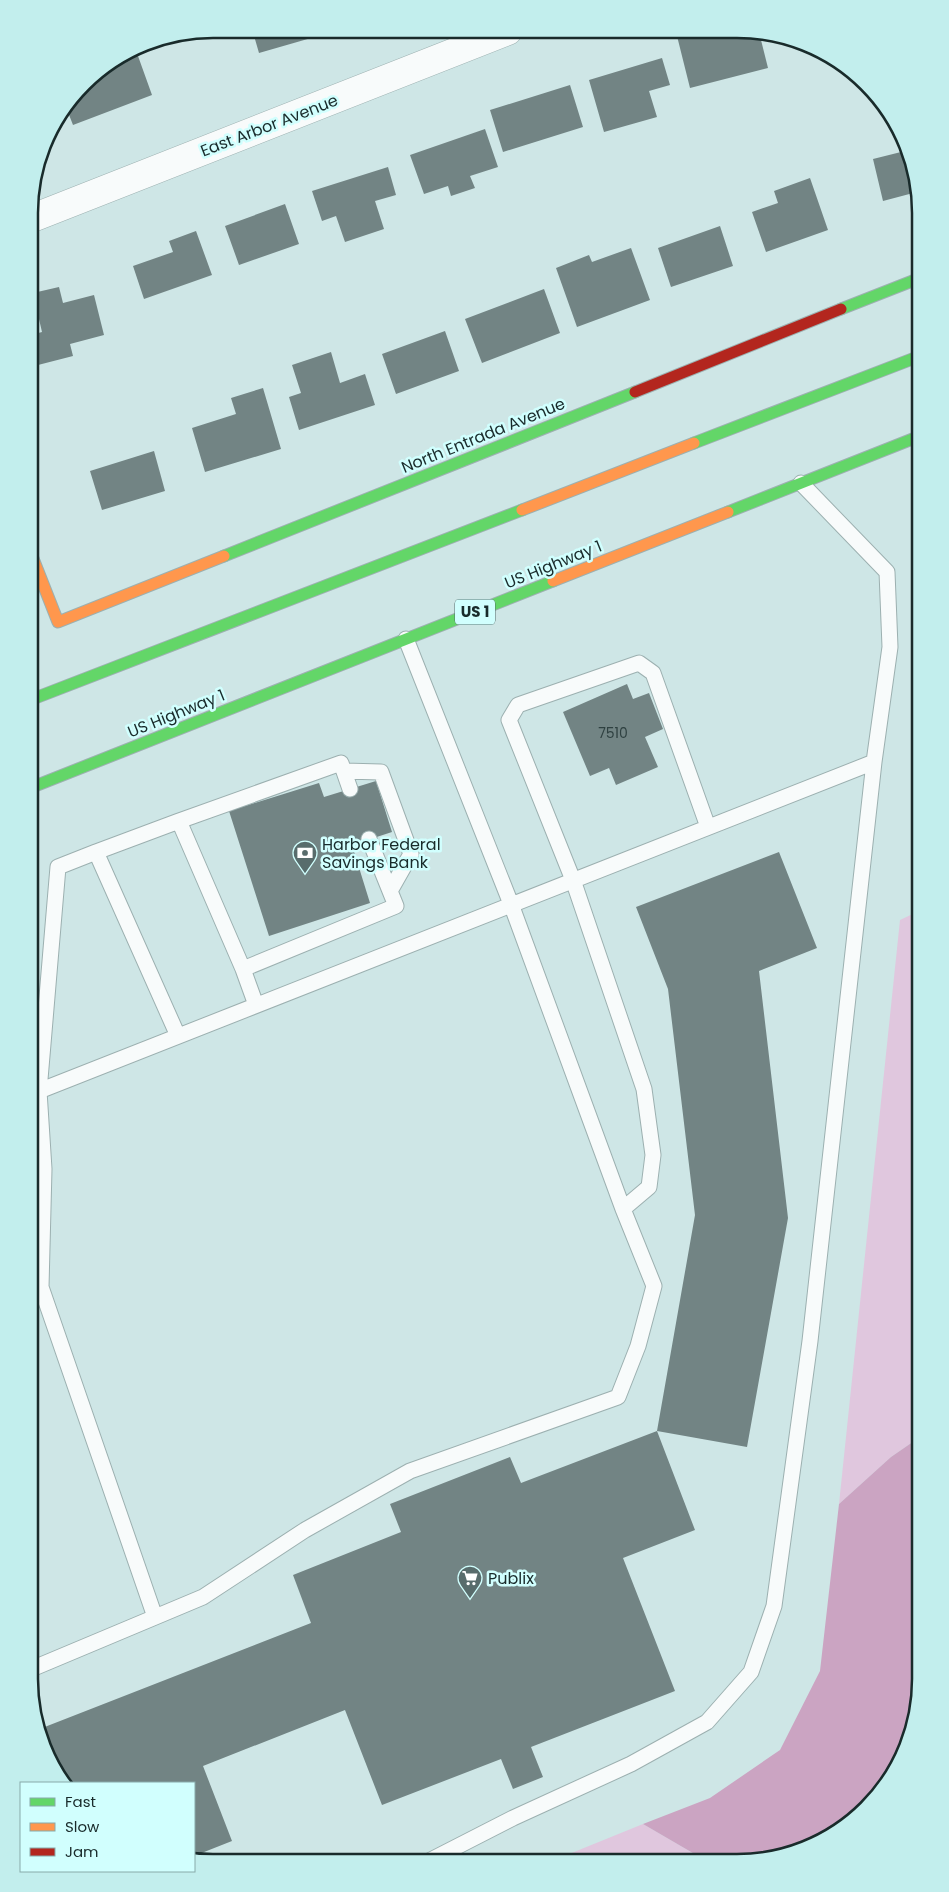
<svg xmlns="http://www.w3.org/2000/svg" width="949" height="1892" viewBox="0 0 949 1892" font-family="Poppins,sans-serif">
<rect width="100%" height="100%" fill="#cee6e6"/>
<path fill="#e0c7de" d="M919,911L920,1437L891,1457L839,1504L900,920Z
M643,1824L710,1863H547Z"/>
<path fill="#cba4c2" d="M920,1437V1692L906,1750L882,1792L839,1832L795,1854L737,1863H710L643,1824L710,1798L780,1750L820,1671L839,1504L891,1457Z"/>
<path fill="#728484" d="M252,29H324L325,34L259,53Z
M695,32H759L768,68L690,88L677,36Z
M138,56L152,95L73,125L66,107L91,74Z
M662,58L670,85L649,91L657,117L604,132L589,80Z
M570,85L583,127L503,152L490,110Z
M485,129L498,167L470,176L475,188L451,196L448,186L424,194L410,155Z
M909,150L917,192L883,201L873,159Z
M388,167L396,195L375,201L384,229L345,242L336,216L322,221L312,191Z
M810,178L828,230L766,252L752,212L778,203L774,191Z
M285,204L299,244L239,265L225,226Z
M720,226L733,266L671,287L658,248Z
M196,231L212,275L144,299L133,266L173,252L169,241Z
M631,248L650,300L577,327L556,268L589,255L592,262Z
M59,287L63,303L94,295L104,335L70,344L73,356L38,365L31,335L42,332L33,293Z
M544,289L560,333L482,363L465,319Z
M445,331L459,371L396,394L382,354Z
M331,352L340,383L365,374L375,405L299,430L289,397L301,393L292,365Z
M263,388L281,449L205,472L192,428L236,414L231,398Z
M154,451L165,491L102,510L90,471Z
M627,684L633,699L649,693L663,729L645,737L658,767L616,785L609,768L590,776L563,712Z
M376,781L392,832L352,845L370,903L269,936L229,811L319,783L324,797Z
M920,811V836L913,813Z
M779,852L817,948L759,971L788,1218L747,1447L657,1431L695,1530L623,1558L675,1691L531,1747L543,1777L513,1789L501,1759L382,1805L345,1710L203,1766L232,1841L194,1856V1783H61L38,1738L37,1730L311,1623L293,1575L401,1532L390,1504L510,1457L521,1483L657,1431L695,1215L668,989L636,907Z"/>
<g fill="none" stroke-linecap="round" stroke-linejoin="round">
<defs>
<path id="lane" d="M344,771L381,772L411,854L390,891
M179,821L341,763L350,789
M96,852L58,867L39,1091L44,1169L41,1287L155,1617
M243,969L396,906L369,839
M178,1036L96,852L179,821L243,969L256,1005
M39,1091L874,762
M29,1175L44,1169
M623,1209L649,1187L653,1155L644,1089L573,880L509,720L518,705L639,663L653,673L708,827
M29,1670L203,1597L305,1530L410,1471L618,1397L638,1346L654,1286L623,1209L511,904L406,639
M427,1862L513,1818L631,1764L707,1722L751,1672L774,1606L810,1341L874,762L890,647L887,572L801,483"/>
<path id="street" d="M30,219L508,31"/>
<path id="fast" d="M841,309L920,278
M694,443L920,356
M728,512L920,436
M224,556L635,392
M30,700L522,510
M30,788L553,581"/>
<path id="slow" d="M522,510L694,443
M30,551L58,622L224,556
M553,581L728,512"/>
<path id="jam" d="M635,392L841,309"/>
</defs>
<use href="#lane" stroke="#9cb0b0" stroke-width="17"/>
<use href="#street" stroke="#9cb0b0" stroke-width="29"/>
<use href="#fast" stroke="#9cb0b0" stroke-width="13"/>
<use href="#slow" stroke="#9cb0b0" stroke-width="13"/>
<use href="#jam" stroke="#9cb0b0" stroke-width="13"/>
<use href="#lane" stroke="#f8fbfb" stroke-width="15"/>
<use href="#street" stroke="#f8fbfb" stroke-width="28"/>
<use href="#fast" stroke="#63d668" stroke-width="11"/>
<use href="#slow" stroke="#ff974d" stroke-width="11"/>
<use href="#jam" stroke="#b3261e" stroke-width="11"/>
</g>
<defs>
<symbol id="bank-pin" viewBox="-11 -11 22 30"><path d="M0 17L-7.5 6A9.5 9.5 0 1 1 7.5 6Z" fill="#586c6c" stroke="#d1fffe"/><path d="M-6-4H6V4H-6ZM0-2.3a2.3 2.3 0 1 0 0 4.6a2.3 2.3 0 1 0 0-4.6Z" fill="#fff"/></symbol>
<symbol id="supermarket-pin" viewBox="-11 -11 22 30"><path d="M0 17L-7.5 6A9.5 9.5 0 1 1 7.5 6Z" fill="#586c6c" stroke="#d1fffe"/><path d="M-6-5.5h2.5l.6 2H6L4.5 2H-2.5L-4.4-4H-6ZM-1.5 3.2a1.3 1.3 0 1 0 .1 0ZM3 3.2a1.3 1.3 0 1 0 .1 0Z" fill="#fff"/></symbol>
</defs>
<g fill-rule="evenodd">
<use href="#bank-pin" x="291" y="839" width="28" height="38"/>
<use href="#supermarket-pin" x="456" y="1564" width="28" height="38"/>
</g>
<g text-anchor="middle" stroke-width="5" stroke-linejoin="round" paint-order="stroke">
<g font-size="14" fill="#2f4141">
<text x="613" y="738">7510</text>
</g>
<rect fill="#d1fffe" stroke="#506b6a" stroke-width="1" x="455" y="599.5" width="40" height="25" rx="4"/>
<g font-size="15" font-weight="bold" fill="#192b2b">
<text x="475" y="617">US 1</text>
</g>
<g font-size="16" fill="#192b2b" stroke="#d1fffe">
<text transform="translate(269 125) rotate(-21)" y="6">East Arbor Avenue</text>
<text transform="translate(483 435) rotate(-22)" y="6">North Entrada Avenue</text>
<text transform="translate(553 564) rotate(-22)" y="6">US Highway 1</text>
<text transform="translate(176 713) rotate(-22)" y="6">US Highway 1</text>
</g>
<g font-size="16" fill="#192b2b" stroke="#d1fffe" text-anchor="start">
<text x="322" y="850">Harbor Federal<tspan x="322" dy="18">Savings Bank</tspan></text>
<text x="488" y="1584">Publix</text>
</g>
</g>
<path d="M0 0H949V1892H0ZM213 38H737A175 175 0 0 1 912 213V1679A175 175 0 0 1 737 1854H213A175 175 0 0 1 38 1679V213A175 175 0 0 1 213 38Z" fill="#c2eeed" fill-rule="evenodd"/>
<path fill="none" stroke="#192b2b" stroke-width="2.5" d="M213 38H737A175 175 0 0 1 912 213V1679A175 175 0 0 1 737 1854H213A175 175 0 0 1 38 1679V213A175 175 0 0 1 213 38Z"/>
<rect x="20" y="1782" width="175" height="90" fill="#d1fffe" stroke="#87aaaa"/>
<rect x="30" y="1798" width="25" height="8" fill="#63d668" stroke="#87aaaa"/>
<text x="65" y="1807" font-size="15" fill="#192b2b">Fast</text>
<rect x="30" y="1823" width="25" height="8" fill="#ff974d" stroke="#87aaaa"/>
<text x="65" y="1832" font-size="15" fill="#192b2b">Slow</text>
<rect x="30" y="1848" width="25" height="8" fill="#b3261e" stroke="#87aaaa"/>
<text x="65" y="1857" font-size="15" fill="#192b2b">Jam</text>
</svg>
